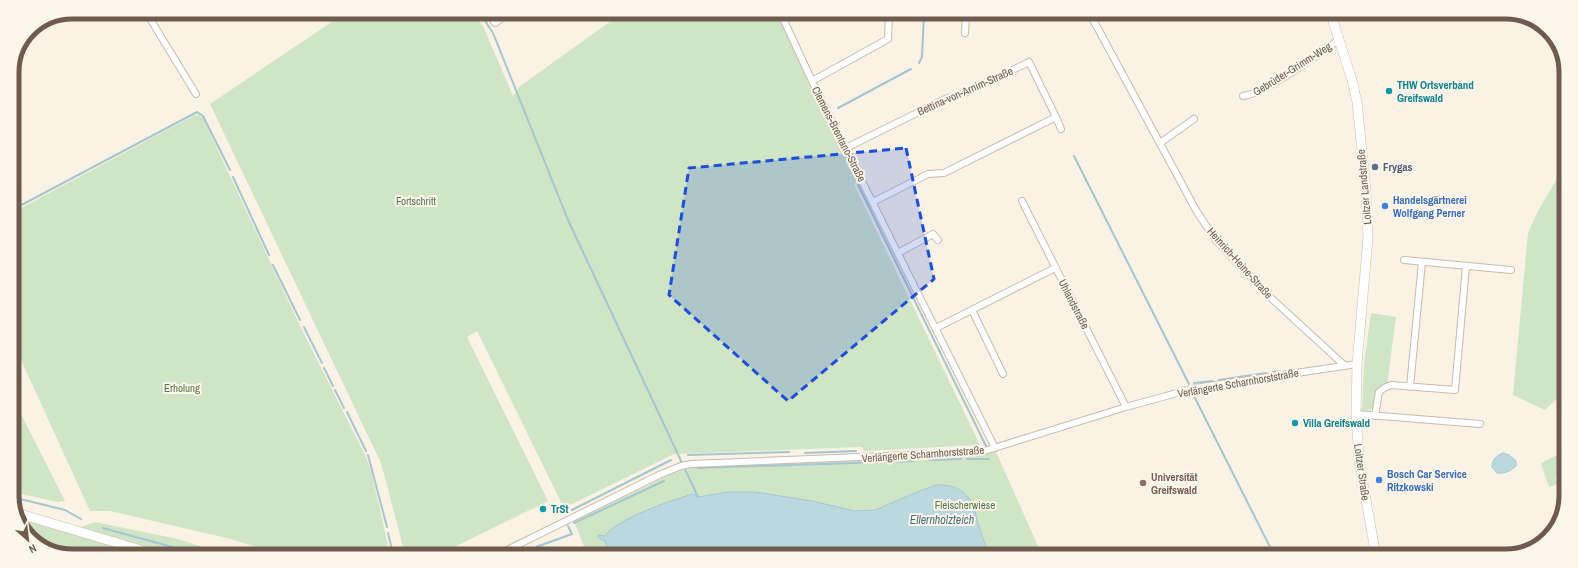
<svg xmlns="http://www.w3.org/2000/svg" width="1578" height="568" viewBox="0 0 1578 568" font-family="'Archivo Narrow',sans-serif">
<rect width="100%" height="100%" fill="#f9f2e5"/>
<path fill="#d0e4c6" d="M345,13H475L484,28L513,96L519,87L622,13L778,14L811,89L858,181L854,184L980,445L864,451L862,447L674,454L564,508L477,331L467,337L548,501L440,554H405L381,463L210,104Z
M1521,15H1525L1553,35L1558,47L1555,49Z
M195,115H199L203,118L300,326L365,455L371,470L390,554L276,553L231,539L110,511H90L12,340V213Z
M1565,165L1564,392L1545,410L1513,395L1528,233L1537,213Z
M1371,313L1396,317L1387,385L1375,401L1373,408L1370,410L1362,411L1364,364Z
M12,396L65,501L58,502L12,492Z
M996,452L1042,555L587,554L574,521L667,476L691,467L964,456Z
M1563,452V474L1555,478L1558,484L1549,487L1541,463Z
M18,517L140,553H82L27,534L25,533Z
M95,522L178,539L222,553H162L78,528Z"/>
<path fill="#bcd8df" stroke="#a4c6cf" d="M1503,453L1509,455L1516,461V466C1510,471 1505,474 1497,473L1492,467C1493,458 1496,456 1503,453Z
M937,485C954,484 968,491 974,508C976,513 976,518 978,523C981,534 985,545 991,555L609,554L605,541L598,538V535L605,536C616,519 672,500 693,494L698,497L728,492H755L812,501L855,511L875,510L922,490Z"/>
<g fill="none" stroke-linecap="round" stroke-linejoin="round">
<path stroke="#a4c6cf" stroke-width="2" d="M480,13L493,33L568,220L698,497
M919,63L922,57L924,14
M838,108L911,69
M1074,156L1189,384
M233,177L269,255
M858,185L986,446
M12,210L197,112L203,116L230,170
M273,265L300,320
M304,327L322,363
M324,368L333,386
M1272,372L1280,371
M1219,380L1266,373
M1194,383L1212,381
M335,390L344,408
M1193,394L1274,555
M347,412L366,451
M805,453L856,451
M368,455L387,527
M688,455L789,452
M967,459H989
M929,460L961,459
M698,468L914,461
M12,497L65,510L81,519
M572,510L671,460
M574,523L664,481
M103,528L194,553
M388,533L393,554
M536,547L572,534L568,526
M514,554L519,551"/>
<defs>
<path id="minor" d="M146,12L196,94
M488,13L495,23L508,13
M781,14L812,81L995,448
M971,14L1018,16L1022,14
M1090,14L1197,212L1215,239L1236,262L1272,299L1344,365
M784,20L796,14
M965,33L966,14
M812,81L888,39L889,14
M1243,96C1267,93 1318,54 1340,39
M1056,117L1061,129
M1160,143L1194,119
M846,148L945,99L968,92L1029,62L1056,117L944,173L928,174L873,202
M1022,201L1126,407
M898,253L933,234L938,240
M1404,260L1511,270
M972,310L1003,374
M936,328L1055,268
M1410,387L1422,262
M1356,414L1480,424
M1375,416L1379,392L1384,388L1391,385L1455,390L1466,266
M499,554L659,475L681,466L691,464L981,452L1126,407L1195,388L1357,364"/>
<path id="secondary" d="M1331,15L1352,80L1357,102L1366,191L1368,238L1357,364L1356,414L1359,461L1376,556
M17,513L151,553"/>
</defs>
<use href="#minor" stroke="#c8bbad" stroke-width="8"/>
<use href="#secondary" stroke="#cdbdae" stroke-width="10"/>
<use href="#minor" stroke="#fff" stroke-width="6"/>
<use href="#secondary" stroke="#fff" stroke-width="9"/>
<defs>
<path id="rail" d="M35,540L72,553"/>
</defs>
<use href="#rail" stroke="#b6a5c0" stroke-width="3.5"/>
<use href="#rail" stroke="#fcf6eb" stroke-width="2" stroke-dasharray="6" stroke-linecap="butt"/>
</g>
<path fill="#1d4ed8" fill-opacity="0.2" stroke="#1d4ed8" stroke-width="3" stroke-dasharray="8 5" stroke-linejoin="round" d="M906,148L934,279L788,401L669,295L689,168Z"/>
<g fill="#0f9aa8" stroke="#fcf6eb" stroke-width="1.5">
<circle cx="1389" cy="91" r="4"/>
<circle cx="1295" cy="423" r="4"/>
<circle cx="543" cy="509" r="4"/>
</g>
<circle fill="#5c6f8a" stroke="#fcf6eb" stroke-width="1.5" cx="1375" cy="167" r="4"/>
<g fill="#3f7fe0" stroke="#fcf6eb" stroke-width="1.5">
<circle cx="1385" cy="206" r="4"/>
<circle cx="1379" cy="480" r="4"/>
</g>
<circle fill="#8d6e63" stroke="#fcf6eb" stroke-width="1.5" cx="1143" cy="483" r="4"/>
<g text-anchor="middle" stroke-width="4" stroke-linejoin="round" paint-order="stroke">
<g font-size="11" fill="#6e5b4e" stroke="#fcf6eb">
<text transform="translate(1292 69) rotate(-32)" y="4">Gebrüder-Grimm-Weg</text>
<text transform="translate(965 91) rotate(-24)" y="4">Bettina-von-Arnim-Straße</text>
<text transform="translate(839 134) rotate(63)" y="4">Clemens-Brentano-Straße</text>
<text transform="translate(1364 187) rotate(-95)" y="4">Loitzer Landstraße</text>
<text transform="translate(1240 263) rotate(48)" y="4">Heinrich-Heine-Straße</text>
<text transform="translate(1074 304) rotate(63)" y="4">Uhlandstraße</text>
<text transform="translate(1238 383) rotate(-10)" y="4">Verlängerte Scharnhorststraße</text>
<text transform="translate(923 454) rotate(-4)" y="4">Verlängerte Scharnhorststraße</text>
<text transform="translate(1362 472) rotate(82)" y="4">Loitzer Straße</text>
</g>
<g font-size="11" font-weight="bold" fill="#0d838f" stroke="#fcf6eb" text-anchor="start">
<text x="1397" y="89">THW Ortsverband<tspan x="1397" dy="13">Greifswald</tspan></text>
<text x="1303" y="427">Villa Greifswald</text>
<text x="551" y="513">TrSt</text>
</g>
<g font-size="11" font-weight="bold" fill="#4e5e75" stroke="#fcf6eb" text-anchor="start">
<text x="1383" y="171">Frygas</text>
</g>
<g font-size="11" font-weight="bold" fill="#366cbe" stroke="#fcf6eb" text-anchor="start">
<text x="1393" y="204">Handelsgärtnerei<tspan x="1393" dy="13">Wolfgang Perner</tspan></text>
<text x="1387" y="478">Bosch Car Service<tspan x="1387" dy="13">Ritzkowski</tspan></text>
</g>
<g font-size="11" fill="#54784b" stroke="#fcf6eb">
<text x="416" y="205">Fortschritt</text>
<text x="182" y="392">Erholung</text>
<text x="965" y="509">Fleischerwiese</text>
</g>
<g font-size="11" font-weight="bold" fill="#785e54" stroke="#fcf6eb" text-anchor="start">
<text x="1151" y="481">Universität<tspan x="1151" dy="13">Greifswald</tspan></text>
</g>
<g font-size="12" font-style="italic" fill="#4b727e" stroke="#fcf6eb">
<text x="942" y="524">Ellernholzteich</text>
</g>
</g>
<path d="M0 0H1578V568H0ZM72 19H1506A53 53 0 0 1 1559 72V496A53 53 0 0 1 1506 549H72A53 53 0 0 1 19 496V72A53 53 0 0 1 72 19Z" fill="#fcf6eb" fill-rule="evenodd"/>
<path fill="none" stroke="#6e5b4e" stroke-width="5" d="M72 19H1506A53 53 0 0 1 1559 72V496A53 53 0 0 1 1506 549H72A53 53 0 0 1 19 496V72A53 53 0 0 1 72 19Z"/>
<g transform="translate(28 540) rotate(152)" stroke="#fcf6eb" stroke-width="3" paint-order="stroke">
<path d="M0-3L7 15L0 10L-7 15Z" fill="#6e5b4e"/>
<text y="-6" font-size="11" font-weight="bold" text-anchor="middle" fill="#6e5b4e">N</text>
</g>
</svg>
